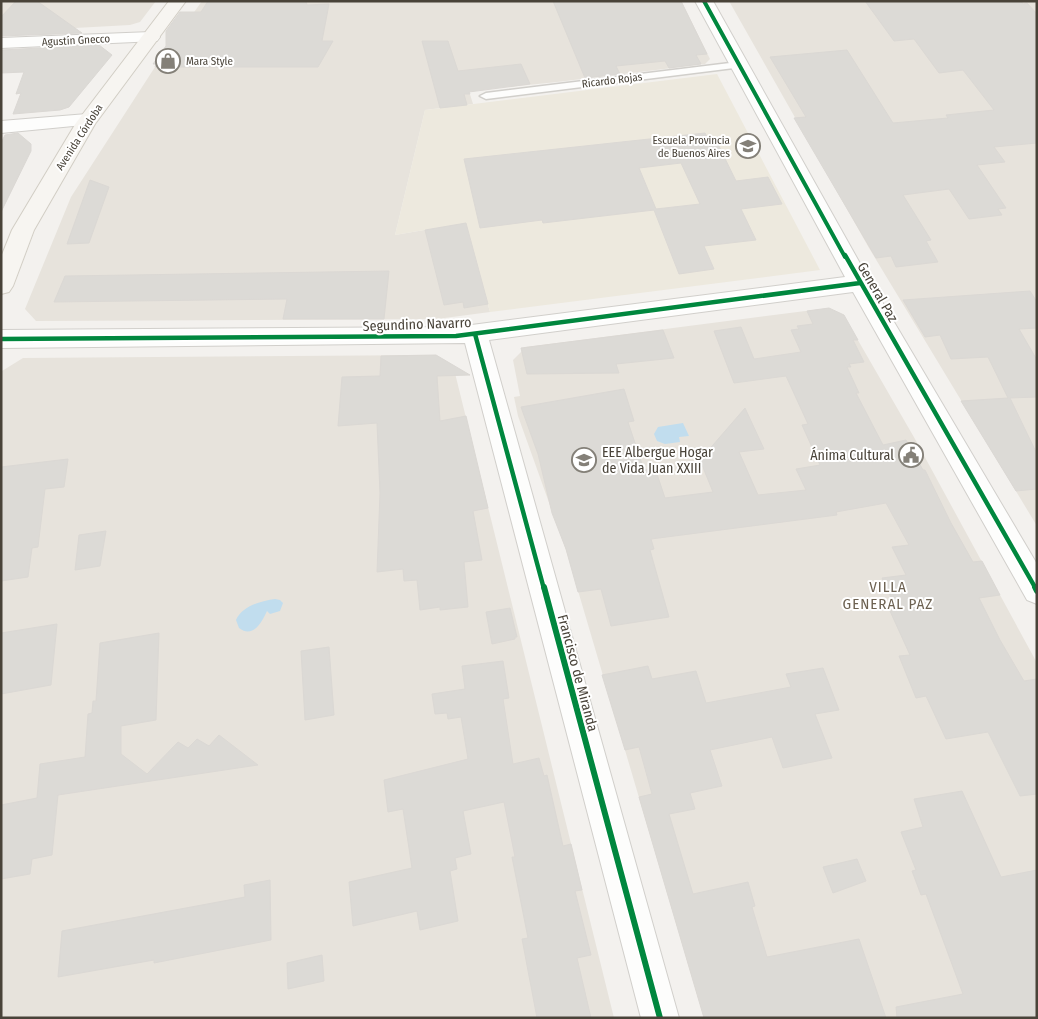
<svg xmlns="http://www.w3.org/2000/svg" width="1038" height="1019" viewBox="0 0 1038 1019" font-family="'Fira Sans Condensed',sans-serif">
<rect width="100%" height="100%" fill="#f3f1ee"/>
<path fill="#e7e3dc" d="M1,1H156L140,22L130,25L1,32Z
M202,1H681L710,59L705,64L557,82L508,87L506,83L468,88L473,104L425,110L395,235L465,223L490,312L437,319L36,321L25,309L71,197L155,67Z
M729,1H1037V526L869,248Z
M829,308L844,316L915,439L1037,663V1018H704L566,550L518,416L514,397L520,396L513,360L526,347Z
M436,355L453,365L614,1018H1L2,371L23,358Z"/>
<path fill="#ede9de" d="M717,74L820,270L490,312L465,223L395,235L425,110Z"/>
<path fill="#c1ddee" d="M683,423L689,436L679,437L680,442L665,444L657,441L654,434L658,427Z
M275,599L280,600L283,603L280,611L270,614L267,611C262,622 253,639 239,628L236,620C242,606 261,601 275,599Z"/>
<path fill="#dcdad6" stroke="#dbd8d4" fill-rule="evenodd" d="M16,1H37L82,33L1,36V17Z
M208,1H306L307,5L329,4L322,41H333L318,67H155L156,64H153L166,46V31L180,12H201Z
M553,1H681L707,54L696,55L701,64L669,68L665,61L616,66L620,74L585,78Z
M865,1H1021L1023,4L1027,3L1037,14V143L994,147L1005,162L977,165L1006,208L998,209L1002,215L969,219L949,189L903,195L931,240L926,241L938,262L896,267L891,256L876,258L794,118L806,117L770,57L847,50L893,123L948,118L946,115L994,110L963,70L939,73L914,39L894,41Z
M422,41H448L458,71L521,64L530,84L469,92L470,94H464L467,105L440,108Z
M99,45L112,55L69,107L60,110L13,114L21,93L16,94L24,72L1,73V50Z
M18,133L31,144V151L1,212V143L5,135Z
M705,133L708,139L715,138L736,181L768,177L782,204L741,209L756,240L704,246L714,269L679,274L654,210L543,223L542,220L480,228L464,159ZM681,163L700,204L656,209L639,168Z
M90,180L109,187L89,243L67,244Z
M466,223L488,304L464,308L463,302L444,305L425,230Z
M389,271L384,319H283L287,299L54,302L65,276Z
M1030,291L1037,302V328L1019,329L1037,360V397L1010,398L1037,454V489L1016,491L961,401L1008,398L988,357L951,359L940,335L925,337L903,300Z
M829,308L844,315L858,340H853L864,362L849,364L851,367H847L859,393H856L883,445L906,440L923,470H925L951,523L973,562L982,561L1000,595L979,598L1000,640L1024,681L1037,679V794L1020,796L988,732L946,739L926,696L916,698L899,656L910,655L890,611L897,610L882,578L906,575L892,547L909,545L886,503L836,512L837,515L651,539L654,549L650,550L669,617L611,626L601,589L578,592L566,549L552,513L538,454L521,407L624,389L634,421L628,422L644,470L655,468L665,498L713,492L700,460L745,408L764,449L739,452L758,495L806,490L796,469L820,465L802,425L808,424L786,376L734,383L714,331L741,327L754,359L801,352L791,330L799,329L797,326L813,324L807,311Z
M663,330L674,358L616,364L619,373L527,374L521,348Z
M436,355L470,375L437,376L440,421L466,416L488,508L473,511L482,560L464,562L468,607L440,610V607L420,610L417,580L404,581L403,569L377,572L380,493L377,423L338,426L342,377L380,376L381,356Z
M68,459L64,487L45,489L38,547L32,548L28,577L1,581V467Z
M106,531L100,566L75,570L79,535Z
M510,608L517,637H515V639L492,644L486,612Z
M57,624L51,685L1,694V633Z
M159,633L156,720L121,726V754L147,774L178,742L188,748L197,739L209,746L219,735L258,765L58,795L52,855L32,859L30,874L1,879V805L37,798L40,764L85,757L88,714L92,713L93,701H96L100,643Z
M329,647L334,715L305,720L301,651Z
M503,661L509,698L503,699L513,764L539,758L544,776L547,775L563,846L571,844L582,890L575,891L591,955L577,958L591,1018H537L522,939L528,938L512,857H515L504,802L463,811L471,854L455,858L457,869L450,871L458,921L420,930L417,911L353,926L349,882L412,868L403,809L388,812L384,780L468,759L461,717L448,719L447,713L435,714L432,694L465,689L462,666Z
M648,666L652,679L696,671L706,703L791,687L786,674L823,668L839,710L815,714L832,758L783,768L772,737L710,750L722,786L690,793L695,809L669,814L693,894L748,882L755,906L752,907L767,957L859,939L886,1018H704L639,797L652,794L639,747L625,750L602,675Z
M962,791L1001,877L1037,870V1018H897L896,1007L963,994L926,894L921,895L912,871L916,870L901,832L923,827L914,799Z
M857,859L866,881L833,893L823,867Z
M270,880L271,940L154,963V960L58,977L62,931L245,897L244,885Z
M322,955L324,981L288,989L287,963Z"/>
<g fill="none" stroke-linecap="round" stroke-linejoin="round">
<defs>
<path id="service" d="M738,62L742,63L743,65L742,67L486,99L480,96L486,93Z"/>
<path id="minor" d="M695,1H713L871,283L1037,564V604L1027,600L853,292L489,340L679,1018H641L465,343L1,348V330L456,327L845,277Z
M151,32L157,33L160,37L157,41L1,48V38Z
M87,114L94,116L97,120L94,124L1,133V121Z"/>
<path id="secondary" d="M169,1H186L95,124L34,230L13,286L9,292L1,294V257L12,230L76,123Z"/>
</defs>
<use href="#service" stroke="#d1cfcb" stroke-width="3"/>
<use href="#minor" stroke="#d1cfcb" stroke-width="2"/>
<use href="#secondary" stroke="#d2cec5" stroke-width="2"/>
<use href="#service" fill="#fdfdfc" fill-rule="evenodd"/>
<use href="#minor" fill="#fdfdfc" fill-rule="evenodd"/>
<use href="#secondary" fill="#f7f5f1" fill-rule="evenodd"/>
<defs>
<path id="cycleway-far2" d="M704,1L845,257"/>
<path id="cycleway-far1" d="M845,255L1036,589
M475,334L544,589
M1,339L456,336L860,283"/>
<path id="cycleway" d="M544,587L660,1018
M1035,587L1037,591"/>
</defs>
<use href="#cycleway-far2" stroke="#fff" stroke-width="6"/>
<use href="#cycleway-far1" stroke="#fff" stroke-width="8"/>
<use href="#cycleway" stroke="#fff" stroke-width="9"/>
<use href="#cycleway-far2" stroke="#00873e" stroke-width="4"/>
<use href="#cycleway-far1" stroke="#00873e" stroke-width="4.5"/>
<use href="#cycleway" stroke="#00873e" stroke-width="6"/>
</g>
<defs>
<symbol id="shop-ring" viewBox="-11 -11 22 22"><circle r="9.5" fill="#fff" stroke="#848078" stroke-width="1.5"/><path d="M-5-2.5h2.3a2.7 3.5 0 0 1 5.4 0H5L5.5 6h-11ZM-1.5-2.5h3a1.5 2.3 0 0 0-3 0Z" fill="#848078"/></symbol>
<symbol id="school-ring" viewBox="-11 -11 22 22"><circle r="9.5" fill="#fff" stroke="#848078" stroke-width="1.5"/><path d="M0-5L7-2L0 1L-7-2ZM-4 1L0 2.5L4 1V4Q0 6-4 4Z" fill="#848078"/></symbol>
<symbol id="civic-ring" viewBox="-11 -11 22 22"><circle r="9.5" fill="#fff" stroke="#848078" stroke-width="1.5"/><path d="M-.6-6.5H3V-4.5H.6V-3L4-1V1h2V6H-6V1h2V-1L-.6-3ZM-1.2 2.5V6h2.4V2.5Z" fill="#848078"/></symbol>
</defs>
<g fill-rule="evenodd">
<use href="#shop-ring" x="154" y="47" width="28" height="28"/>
<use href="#school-ring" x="734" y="132" width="28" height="28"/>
<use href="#civic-ring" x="897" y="441" width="28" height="28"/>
<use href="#school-ring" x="570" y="446" width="28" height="28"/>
</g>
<g text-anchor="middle" stroke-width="4" stroke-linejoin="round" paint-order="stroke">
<g font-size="11" fill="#494339" stroke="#fff">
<text transform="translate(76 40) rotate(-3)" y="4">Agustín Gnecco</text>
<text transform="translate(612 80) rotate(-7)" y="4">Ricardo Rojas</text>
<text transform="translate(79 137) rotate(-57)" y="4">Avenida Córdoba</text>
</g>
<g font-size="11" fill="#494339" stroke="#fff" text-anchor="start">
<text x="186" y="65">Mara Style</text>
<text x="730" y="144" text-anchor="end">Escuela Provincia<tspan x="730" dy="13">de Buenos Aires</tspan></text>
</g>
<g font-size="14" fill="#494339" stroke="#fff">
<text transform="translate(878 292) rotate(60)" y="5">General Paz</text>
<text transform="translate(417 324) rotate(-2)" y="5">Segundino Navarro</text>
<text transform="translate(578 673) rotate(75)" y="5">Francisco de Miranda</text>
</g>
<g font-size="14" fill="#494339" stroke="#fff" text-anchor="start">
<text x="602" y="457">EEE Albergue Hogar<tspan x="602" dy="16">de Vida Juan XXIII</tspan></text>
<text x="894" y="460" text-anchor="end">Ánima Cultural</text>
</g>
<g font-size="15" letter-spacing="1" fill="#6c6151" stroke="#fff">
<text x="888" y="592">VILLA<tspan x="888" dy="17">GENERAL PAZ</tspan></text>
</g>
</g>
<rect width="1038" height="1019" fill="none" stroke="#494339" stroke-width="5"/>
</svg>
